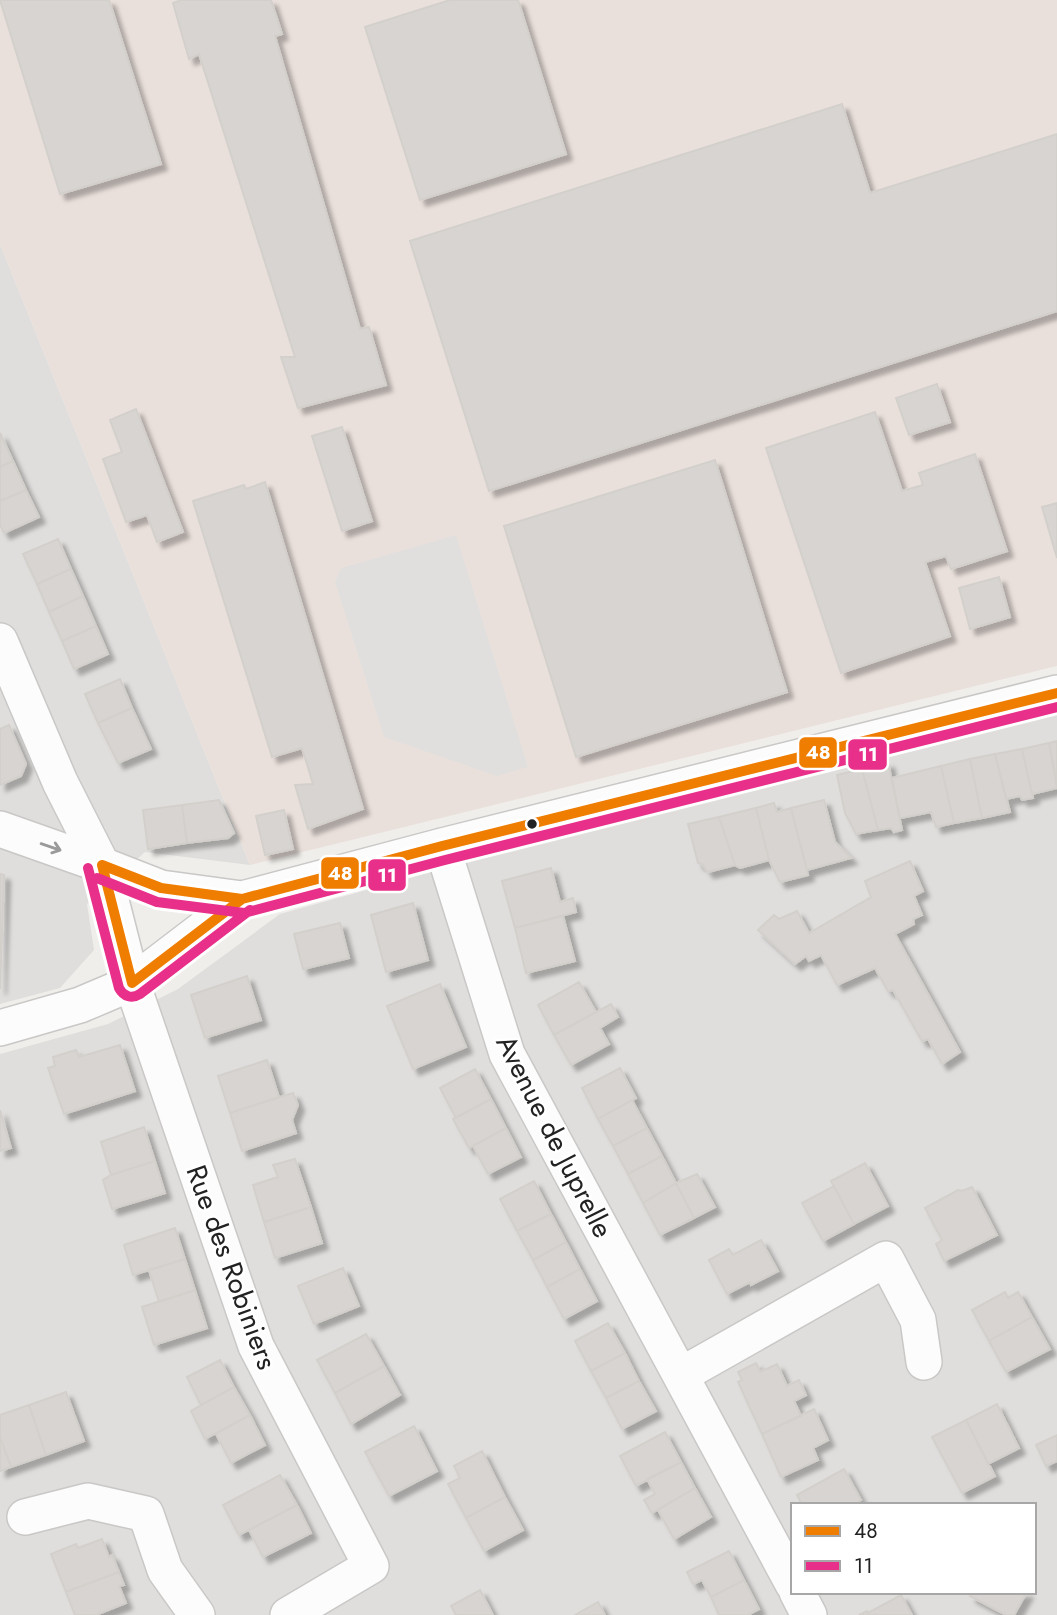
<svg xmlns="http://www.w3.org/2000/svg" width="1057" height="1615" viewBox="0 0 1057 1615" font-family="Jost,sans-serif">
<defs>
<filter id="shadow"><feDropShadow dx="6" dy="6" stdDeviation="2" flood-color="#0004"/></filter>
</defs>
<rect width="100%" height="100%" fill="#f0eeeb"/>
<path fill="#dfdedc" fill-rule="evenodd" d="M0,244L250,865L145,852L87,904L94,950L60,988L0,1004Z
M1057,714V1615H0V1054L108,1024L178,989L280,914L547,840ZM793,1505H1034V1592H793Z"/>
<path fill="#eae0db" d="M0,0H1057V666L250,865L0,244Z"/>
<path fill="#e0dfde" d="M456,535L528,767L497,776L384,737L335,582L341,568Z"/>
<path fill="#d7d4d2" stroke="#d3d0cc" stroke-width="2" filter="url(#shadow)" d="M0,0H109L161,164L60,194Z
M182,0H271L282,34L275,36L360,329L369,327L386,385L298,408L281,357H295L199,54L189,59L173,3Z
M450,0H518L566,154L420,200L365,27Z
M842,104L870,193L1057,134V311L489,491L410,241Z
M937,384L950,422L909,435L896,398Z
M136,409L183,532L157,542L147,515L126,522L103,459L122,452L110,420Z
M875,412L902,491L923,485L919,473L975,454L1007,551L951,569L946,556L925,562L950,636L841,673L766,448Z
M342,427L372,521L342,531L312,436Z
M0,433L13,461L0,467Z
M715,460L787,692L576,757L504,526Z
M13,461L26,490L0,501V467Z
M265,482L363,809L308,829L295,785L313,784L302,748L272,757L193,501L244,485L246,489Z
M26,490L39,517L4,533L0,525V501Z
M1057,503V558L1042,507Z
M58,539L71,569L37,584L23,554Z
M71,569L83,596L49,612L37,584Z
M999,577L1010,617L970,629L959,588Z
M83,596L96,626L62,641L49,612Z
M96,626L108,654L74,669L62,641Z
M120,679L132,708L98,723L85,694Z
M132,708L151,749L118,763L98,723Z
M9,725L26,764L21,776L0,785V729Z
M1057,741V783L1049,743Z
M1049,743L1057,788L1032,794L1022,749Z
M1022,749L1033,798L1022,800L1020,796L1006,799L995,754Z
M995,754L1010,812L982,818L970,759Z
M970,759L982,818L954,823L941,766Z
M888,762L902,830L894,832L891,828L878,830L862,769Z
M941,766L954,823L936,827L931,812L900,818L892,778Z
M862,769L878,830L856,834L845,813L837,775Z
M219,800L234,833L228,838L187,843L182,805Z
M824,800L835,842L851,858L807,870L791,808Z
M774,803L777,812L791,808L808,875L780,882L769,860L756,808Z
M182,805L187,843L148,849L143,810Z
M756,808L769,860L740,868L735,865L719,817Z
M284,810L293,849L265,855L256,816Z
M719,817L735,865L708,872L702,864L698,863L688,824Z
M910,861L923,891L914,896L922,915L913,919L914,924L895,934L960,1052L942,1064L928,1039L922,1041L893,990L888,991L875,968L837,985L821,955L809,961L806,956L795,964L758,930L774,915L779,919L797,911L809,933L871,897L865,881Z
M551,868L560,902L573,898L576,912L515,928L502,881Z
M0,874L4,875L0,989Z
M413,903L428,960L386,972L371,915Z
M563,916L575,961L526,973L515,928Z
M340,923L349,958L303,969L294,934Z
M247,976L261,1020L205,1038L191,995Z
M579,982L596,1012L554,1035L538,1005Z
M440,984L466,1047L413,1069L387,1006Z
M611,1004L618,1017L600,1028L609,1044L571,1065L554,1035Z
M120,1045L135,1091L64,1114L48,1068L55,1066L53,1057L76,1050L79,1057Z
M267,1060L279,1097L230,1113L218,1076Z
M620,1068L636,1098L598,1119L582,1088Z
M475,1069L491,1099L456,1118L440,1088Z
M293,1093L298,1105L292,1120L296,1133L242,1151L230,1113Z
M491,1099L506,1128L469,1148L453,1119Z
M632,1100L647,1128L613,1146L598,1119Z
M0,1110L11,1148L0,1151Z
M144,1127L155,1161L111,1175L101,1142Z
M506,1128L521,1157L488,1174L473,1146Z
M647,1128L662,1156L628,1174L613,1146Z
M662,1156L676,1183L643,1203L628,1174Z
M295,1159L311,1207L264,1222L253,1185L278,1177L273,1165Z
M155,1161L165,1193L112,1209L103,1180L111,1175Z
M865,1163L888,1206L854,1224L831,1181Z
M697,1174L715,1207L694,1218L676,1183Z
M534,1181L551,1214L517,1231L500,1199Z
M676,1183L694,1218L660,1235L643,1203Z
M834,1186L854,1224L823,1241L802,1203Z
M972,1187L997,1235L944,1261L936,1244L942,1240L925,1208L958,1190L962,1191Z
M311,1207L322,1243L275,1258L264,1222Z
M551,1214L566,1242L533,1260L517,1231Z
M175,1228L185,1259L133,1275L124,1245Z
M761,1240L778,1271L751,1285L750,1282L727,1294L709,1260L729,1249L733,1255Z
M566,1242L580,1269L547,1287L533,1260Z
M185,1259L195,1290L159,1302L149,1270Z
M343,1268L359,1306L314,1324L298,1286Z
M580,1269L597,1301L564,1319L547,1287Z
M195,1290L207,1328L154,1345L142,1307Z
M1005,1292L1008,1298L1018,1292L1032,1317L989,1341L972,1310Z
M1032,1317L1050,1349L1006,1372L989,1341Z
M608,1323L625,1353L591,1371L575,1341Z
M366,1334L384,1366L335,1393L317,1360Z
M625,1353L639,1381L606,1398L591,1371Z
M220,1360L234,1387L201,1405L187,1377Z
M756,1363L760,1372L777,1364L787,1386L799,1380L806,1395L794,1401L801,1416L762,1434L738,1382L742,1380L738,1372Z
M384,1366L400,1395L351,1424L335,1393Z
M639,1381L656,1411L622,1429L606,1398Z
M234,1387L250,1415L205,1439L191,1411Z
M66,1392L84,1441L46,1455L29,1405Z
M997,1404L1019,1448L988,1464L966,1420Z
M29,1405L46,1455L11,1467L0,1437V1415Z
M814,1409L828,1440L813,1448L818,1460L781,1477L762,1434Z
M250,1415L265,1445L231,1463L216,1434Z
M966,1420L995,1476L962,1493L932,1437Z
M414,1426L437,1471L389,1496L365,1452Z
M665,1432L681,1462L636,1486L620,1456Z
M1057,1435V1461L1046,1466L1036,1445Z
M0,1437L11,1467L0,1471Z
M482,1451L505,1497L466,1518L448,1484L460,1478L454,1466Z
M681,1462L695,1488L652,1513L644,1500L655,1494L647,1479Z
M844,1469L861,1500L853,1505H802L797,1495Z
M280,1475L297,1505L239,1535L223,1505Z
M695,1488L711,1517L674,1539L658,1510Z
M505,1497L523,1530L484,1551L466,1518Z
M297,1505L311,1533L263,1557L249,1530Z
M102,1539L109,1557L112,1555L119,1572L66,1592L51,1554L76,1544L78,1548Z
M729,1551L744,1580L711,1597L702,1580L693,1584L687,1572Z
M119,1572L124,1585L119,1586L126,1603L96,1615H75L66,1592Z
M744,1580L759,1609L748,1615H719L711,1597Z
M480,1590L493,1615H456L451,1606Z
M972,1592H1027L1014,1615H1006L970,1596Z
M901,1595L912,1615H859L867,1611L868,1613Z
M598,1602L605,1615H575Z"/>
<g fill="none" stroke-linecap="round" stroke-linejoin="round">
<defs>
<path id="street" d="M0,641L60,782L102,865L132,983L256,1346L371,1566L288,1615
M0,829L102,865L161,888L242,899L442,846L1057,693
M442,846L507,1054L793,1584
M0,1028L80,1005L132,983L242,899
M681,1375L886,1259L918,1320L924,1362
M25,1517L88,1501L146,1514L165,1570L197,1615
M797,1592L809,1615"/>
</defs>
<use href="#street" stroke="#c9c8c7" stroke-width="38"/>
<use href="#street" stroke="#fdfcfc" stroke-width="35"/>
<defs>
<path id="bus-1" d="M102,865L161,888L242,899L442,846L1057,693
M102,865L132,983L242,899"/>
<path id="bus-2" d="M88,868L119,988C124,997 132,999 140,994L250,910
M97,878L157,902L244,913L445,860L1057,707"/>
</defs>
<use href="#bus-1" stroke="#fff" stroke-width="16"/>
<use href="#bus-2" stroke="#fff" stroke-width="16"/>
<use href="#bus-1" stroke="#ef7d00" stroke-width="10"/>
<use href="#bus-2" stroke="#e8308a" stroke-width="10"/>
</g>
<defs><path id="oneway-shaft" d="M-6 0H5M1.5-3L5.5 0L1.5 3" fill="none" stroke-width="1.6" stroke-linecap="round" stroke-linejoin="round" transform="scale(1.75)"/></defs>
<use stroke="#9a9a9a" href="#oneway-shaft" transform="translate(51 847) rotate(19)"/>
<circle fill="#222" stroke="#fff" stroke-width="2.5" cx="532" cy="824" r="6"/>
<g text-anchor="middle" stroke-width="5" stroke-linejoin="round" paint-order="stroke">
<g font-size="28" fill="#222" stroke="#fff">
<text transform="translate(555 1136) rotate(63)" y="10">Avenue de Juprelle</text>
<text transform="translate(232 1267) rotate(70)" y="10">Rue des Robiniers</text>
</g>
</g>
<g stroke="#fff" stroke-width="2.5">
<rect x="798" y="736" width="40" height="33" rx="7" fill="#ef7d00"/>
<rect x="847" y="738" width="41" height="33" rx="7" fill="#e8308a"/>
<rect x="320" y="856" width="40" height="34" rx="7" fill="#ef7d00"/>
<rect x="367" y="858" width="40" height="34" rx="7" fill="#e8308a"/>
</g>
<g font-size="19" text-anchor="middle" font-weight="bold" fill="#fff">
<text x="818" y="759">48</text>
<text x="868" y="761">11</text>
<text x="340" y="880">48</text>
<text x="387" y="882">11</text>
</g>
<rect x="791" y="1503" width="245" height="91" fill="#ffffff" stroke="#a7a7a7" stroke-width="2"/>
<rect x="805" y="1526" width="35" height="10" fill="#ef7d00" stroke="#a7a7a7" stroke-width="2"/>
<text x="854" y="1538" font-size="21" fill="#222222">48</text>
<rect x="805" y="1561" width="35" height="10" fill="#e8308a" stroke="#a7a7a7" stroke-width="2"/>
<text x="854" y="1573" font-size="21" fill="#222222">11</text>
</svg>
